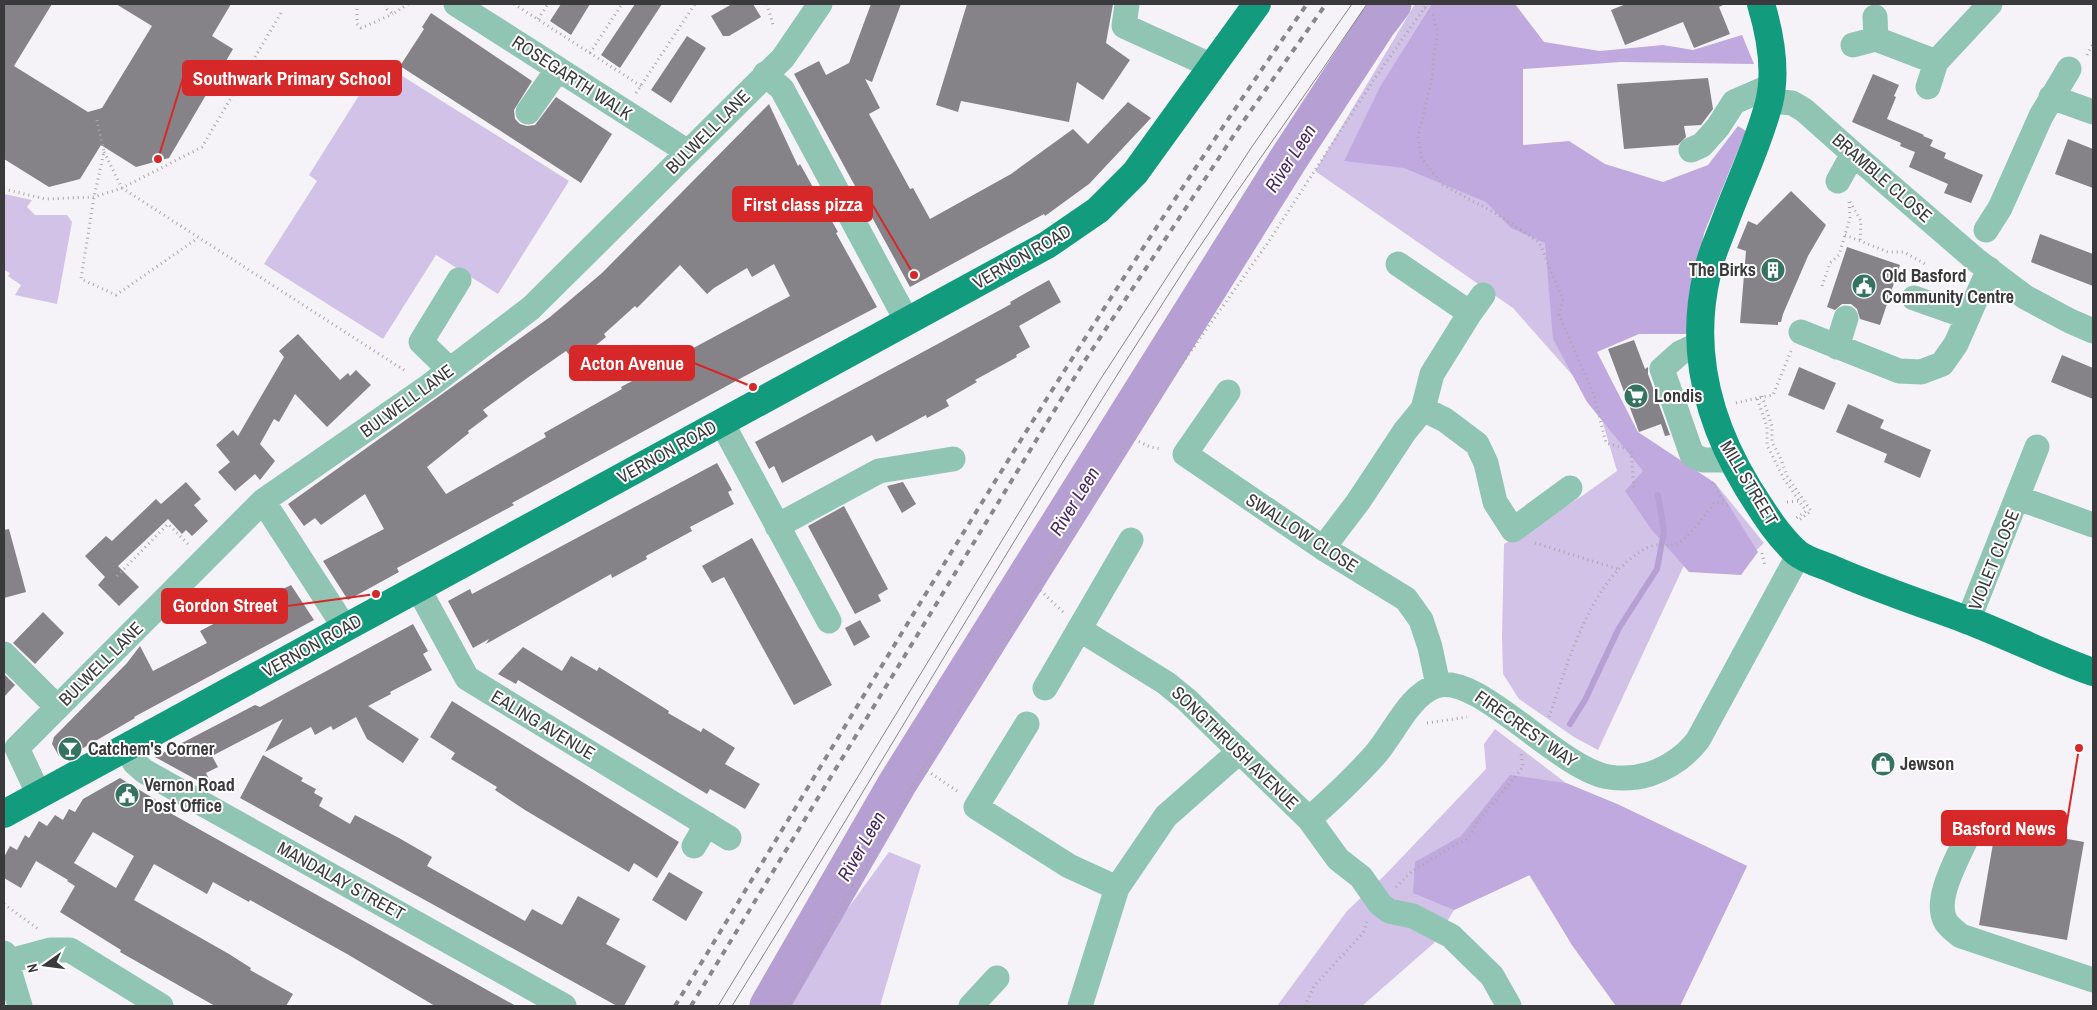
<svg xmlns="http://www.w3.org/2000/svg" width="2097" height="1010" viewBox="0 0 2097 1010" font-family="'Archivo Narrow',sans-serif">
<rect width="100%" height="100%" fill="#f5f3f8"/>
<path fill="#d2c2e8" d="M1415,4H1463L1619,426L1715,483L1764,543L1742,564L1693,546L1598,750L1574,737L1519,699L1503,674L1502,637L1504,544L1582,496L1617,471L1597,403L1513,308L1315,171Z
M380,62L569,181L498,294L436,255L383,339L264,264L317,181L309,175Z
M4,194L32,200L27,207L35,215H67L72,222L57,304L15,295L21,285L8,276L10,273L4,270Z
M1495,729L1566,783L1617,804L1747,866L1680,1006H1616L1572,945L1529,875L1454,910L1434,943L1362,1006H1277L1347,911L1386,874L1486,769L1484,744Z
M889,852L921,865L880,1006H777Z"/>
<path fill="#c0a9de" d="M1432,4H1515L1544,42L1600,51L1663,45L1693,50L1742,35L1754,64L1621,62L1523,69V145L1569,141L1605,164L1663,182L1708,165L1738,126L1746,131L1704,233L1687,334H1639L1597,352L1638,432L1715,483L1758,552L1741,575L1689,572L1651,529L1625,491L1643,471L1587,402L1553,339L1545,243L1511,228L1486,202L1404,168L1344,161L1380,87Z
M1510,775L1566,783L1617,804L1747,866L1680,1006H1616L1572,945L1530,875L1454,910L1413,893L1415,862L1461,836Z"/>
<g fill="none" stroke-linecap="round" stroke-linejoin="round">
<path stroke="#b69fd3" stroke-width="6" d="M1570,724L1585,700L1619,628L1657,569L1664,532L1658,495"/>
<path stroke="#b69fd3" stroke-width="39" d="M769,1006L897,784L1291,155L1376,25L1392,4"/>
</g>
<path fill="#858388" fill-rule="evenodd" d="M4,4H52L14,66L88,112L102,108L152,26L116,4H231L212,36L233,49L169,158L136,167L101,145L80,179L49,187L4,159Z
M561,4H590L571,35L550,21Z
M635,4H662L620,68L601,55Z
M732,4H753L761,17L729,36H723L711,16Z
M871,4H901L872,82L865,79L880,108L869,114L910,189L913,188L930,219L1011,174L1073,129L1088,144L1128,102L1151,118L1089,184L1045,216L1044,214L910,287L794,74L819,61L826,75L849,63Z
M967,4H1113L1106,43L1130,60L1103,100L1077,82L1069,122L961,101L958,112L936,105Z
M1626,4H1725L1719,7L1730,34L1694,48L1683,22L1625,45L1611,10Z
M431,13L532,81L514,110L515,119L520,124L527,126L535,125L556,97L612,134L581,183L400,66L424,29L422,27Z
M687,36L706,48L671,103L651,90Z
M1873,74L1899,85L1894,96L1896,97L1887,119L1924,135L1923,136L1933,140L1930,146L1946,153L1944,158L1983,175L1971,203L1944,193L1948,184L1909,167L1915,152L1900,146L1901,143L1852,122Z
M1708,78L1713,109L1701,125L1684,126L1686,137L1678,145L1624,149L1617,84Z
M769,104L798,166L800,164L838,232L836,233L877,307L745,376L512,503L514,505L397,568L399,572L348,600L323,561L384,529L365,494L321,525L315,518L304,526L288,504L550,317L602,273ZM774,264L790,296L621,387L622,389L599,402L544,433L546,437L446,494L427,467L469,433L468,431L488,416L483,410L530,376L566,351L575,362L606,337L604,334L635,306L637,308L680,265L707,294L714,288L747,268L752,277Z
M2068,139L2093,149V188L2055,174Z
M1791,191L1826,225L1808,256L1783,314L1781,322H1778V325L1740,323L1746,251L1737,248L1748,221L1757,225Z
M2040,234L2093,254V286L2031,262Z
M1847,247L1900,265L1880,325L1860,319L1857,309L1851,304H1842L1835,310L1827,307Z
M1049,280L1061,302L1019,326L1030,347L1016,355L1017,357L975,380L977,382L946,400L949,406L927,418L926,415L876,442L872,435L782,483L774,466L769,469L755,442L934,346L1011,304L1010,302Z
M298,334L340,380L348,373L350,376L356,370L371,385L327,427L295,394L279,422L274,419L260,444L275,461L260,480L255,474L235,491L218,472L230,462L216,445L233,430L238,436L284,357L279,351Z
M1634,340L1645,369L1648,367V374L1670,435L1665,436L1661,424L1639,432L1608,349Z
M2062,355L2093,368V399L2051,382Z
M1799,367L1836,383L1824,410L1788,395Z
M1848,404L1884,420L1880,428L1931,450L1920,478L1884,462L1887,454L1836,432Z
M717,463L732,490L728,492L734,504L690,527L692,531L646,556L647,559L612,578L611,574L486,644L489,639L473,648L448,601L470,589L472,594Z
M186,482L201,499L194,505L208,521L192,536L186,530L182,534L168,519L118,566L139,587L119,606L98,585L105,577L85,556L106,536L112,541L156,499L161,504Z
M903,482L916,504L902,513L887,486Z
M844,506L888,589L878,595L881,601L855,614L808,526Z
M9,529L26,592L4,598V530Z
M752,538L832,685L794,705L724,577L712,583L702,566Z
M291,585L314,620L134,717L135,718L66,758L59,756L52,744L54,737L127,663L140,646L153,671L207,643L200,631L221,620L220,618L273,590L275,593Z
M43,612L64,633L35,664L13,643Z
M860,620L870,637L854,646L845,628Z
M413,624L428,651L423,654L432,670L390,692L391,694L368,706L419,739L403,763L367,739L356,717L333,730L331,726L315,735L311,727L265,752L283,719L212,756L218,767L206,773L215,790L155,757L255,705L260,707Z
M523,647L562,671L571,656L597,671L599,667L669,711L668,713L701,732L703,728L735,748L725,764L760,784L745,809L710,789L707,794L518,680L516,684L498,674Z
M4,674L15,685L4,697Z
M452,701L679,842L657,878L634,863L629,872L525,810L495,790L497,787L451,759L455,753L430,737Z
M263,755L303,778L301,781L316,789L314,793L323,798L319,806L350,824L355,815L399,838L432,857L427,866L525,921L532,909L562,925L578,896L620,919L606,944L646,966L624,1006H617L240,798Z
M120,778L156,800L154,804L516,1006H435L347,954L250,900L249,902L213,882L207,894L154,864L134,900L229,954L251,968L250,970L293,994L286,1006H215L120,952L121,950L60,912L75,886L67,881L68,880L36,861L21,888L4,878V857L10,846L17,850L25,835L29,838L39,821L47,826L55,815L63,820L69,809L75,812L83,799ZM93,832L134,856L116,888L74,863Z
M1996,826L2084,842L2067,940L1979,925Z
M669,872L703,892L686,921L652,900Z"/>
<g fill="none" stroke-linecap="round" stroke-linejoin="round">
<path stroke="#a9a7ab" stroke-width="3" stroke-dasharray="1 4" stroke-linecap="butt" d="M357,4V24L361,28L393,14
M386,4L387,9L393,14L408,4
M514,4L641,86
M767,4L774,28
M1425,8L1433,15L1437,32L1431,83L1418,137L1422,159L1443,185L1495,213L1539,242L1563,300L1559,315L1594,395L1606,443L1631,450L1634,490
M538,19L548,4
M590,53L622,4
M2087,55L2093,44
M636,93L695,4
M97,120L104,152L94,197L81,279L116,295L198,238
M104,152L122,188L407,372
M4,189L45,199L94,197L122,188L202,147L281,13
M1845,235L1888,252H1904L1925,264
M1822,286L1830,263L1839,255L1850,218L1849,200L1861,221L1860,241
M1791,351L1773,395L1757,398L1767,427V445L1784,479L1806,511L1796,518
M1762,396L1772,426V442L1781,459L1787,476L1811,511L1799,520
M1736,403L1757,398
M1130,437L1150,447L1162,449
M1712,483L1725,503
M1787,502L1799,501
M1535,543L1618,569
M1762,553L1765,566
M117,576L168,524L188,544
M1037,587L1064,613
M1549,717C1568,663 1588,587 1637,554C1642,550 1651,545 1657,545C1664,545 1670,546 1676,544C1689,539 1706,513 1715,502L1726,504L1729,508
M1427,723L1467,717
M923,768L960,793
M1396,887L1411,872L1454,845L1466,840L1472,833L1475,825L1523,767L1521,754
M4,904L38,929
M788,1006L837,914L923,768L1130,437L1267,244L1375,78L1427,4
M1305,1006L1314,986L1363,933L1367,922"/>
<path stroke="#90c5b3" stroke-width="25" d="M456,4L688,152
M1127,4L1124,26L1212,66
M1876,39L1936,62
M1853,45L1876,39L1875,17
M765,74L782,89L907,321
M1928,87L1936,62L1990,4
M2051,97L2093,112
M1770,101L1792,103L1804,110L1858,158L1976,260L2025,297L2070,321L2093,331
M528,112L558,69
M1691,150L1702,145L1718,127L1734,102L1771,86
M1838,181L1853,154
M1986,230L2000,208L2041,116L2069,69
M1398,264L1470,313
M1914,298L1968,317
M1801,332L1899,371L1921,372L1942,364L1956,344L1989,269
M1701,343L1680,353L1662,369L1692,455L1703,460H1731
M1837,347L1846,318
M450,370L421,342L459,280
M1228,392L1185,454L1323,548L1406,599L1421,620L1430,647L1438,685
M1423,409L1445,420L1477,444L1486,463L1495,502L1513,530L1570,488
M722,423L829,621
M2018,498L2093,525
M263,501L345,628
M777,526L879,471L953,459
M1323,548L1358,502L1405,431L1423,409L1432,374L1470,313L1483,295
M418,588L467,678L729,838
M1968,621L2037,447
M1079,629L1166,683L1188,701L1309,819L1338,859L1361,877L1380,904L1389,911L1413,916L1451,936L1492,976L1509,1006
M4,654L57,707
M1045,688L1131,540
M1027,724L976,807L1069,866L1117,888
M126,747L135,763L144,771L564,1006
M39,795L17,748L263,501L429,386L531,308L783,58L820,4
M1309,819C1332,799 1354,778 1374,756C1393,735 1409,695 1436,686C1477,671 1558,769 1609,777C1622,779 1637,778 1650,774C1670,767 1685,757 1698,740L1799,554
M1966,839C1957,860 1933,900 1946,922C1950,928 1956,932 1961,936L2093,980
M694,846L707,824
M4,953L20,1006
M6,962L50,950H70L161,1006
M971,1006L997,978
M1080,1006L1117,888L1166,816L1240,751"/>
<path stroke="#129b7d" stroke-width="28" d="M1761,4C1770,34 1777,71 1769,103C1758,146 1738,185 1723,227C1717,242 1710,258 1707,274C1689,350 1708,422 1748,488C1762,510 1777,535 1797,553C1806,560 1820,564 1830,568C1875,588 1921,603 1967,620C2009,636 2050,657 2093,672
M4,814L1047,245L1098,210L1135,173L1257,4"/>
<path stroke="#88878a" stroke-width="1" d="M718,1006L1098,383L1251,148L1352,4
M732,1006C885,760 1030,507 1188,264C1246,176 1309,91 1367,4"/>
<path stroke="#88878a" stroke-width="4" stroke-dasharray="6 6" stroke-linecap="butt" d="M675,1006C881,669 1081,328 1307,4
M691,1006L1084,362L1240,126L1326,4"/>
</g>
<defs>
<symbol id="building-disc" viewBox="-11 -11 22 22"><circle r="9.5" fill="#337360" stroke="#fff"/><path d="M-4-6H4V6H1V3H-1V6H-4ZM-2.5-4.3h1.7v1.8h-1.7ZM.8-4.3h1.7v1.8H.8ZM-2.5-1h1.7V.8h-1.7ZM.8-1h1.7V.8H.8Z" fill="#fff"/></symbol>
<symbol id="civic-disc" viewBox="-11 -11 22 22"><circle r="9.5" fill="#337360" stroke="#fff"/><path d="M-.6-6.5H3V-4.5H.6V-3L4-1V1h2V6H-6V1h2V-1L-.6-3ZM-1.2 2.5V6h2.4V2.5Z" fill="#fff"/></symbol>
<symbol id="supermarket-disc" viewBox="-11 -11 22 22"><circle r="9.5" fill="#337360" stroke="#fff"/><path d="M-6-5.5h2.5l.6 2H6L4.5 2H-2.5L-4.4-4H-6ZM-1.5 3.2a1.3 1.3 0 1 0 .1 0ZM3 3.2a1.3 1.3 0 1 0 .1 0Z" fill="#fff"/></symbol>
<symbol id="bar-disc" viewBox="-11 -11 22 22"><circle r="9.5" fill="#337360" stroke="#fff"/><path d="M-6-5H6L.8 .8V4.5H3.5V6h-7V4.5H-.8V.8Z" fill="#fff"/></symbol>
<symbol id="shop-disc" viewBox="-11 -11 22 22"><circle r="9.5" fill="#337360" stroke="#fff"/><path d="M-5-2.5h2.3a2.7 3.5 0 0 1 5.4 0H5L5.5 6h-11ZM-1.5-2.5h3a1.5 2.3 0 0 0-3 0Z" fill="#fff"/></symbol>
</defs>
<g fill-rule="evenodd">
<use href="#building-disc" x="1759" y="256" width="28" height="28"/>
<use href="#civic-disc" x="1850" y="272" width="28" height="28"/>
<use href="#supermarket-disc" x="1622" y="382" width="28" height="28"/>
<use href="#bar-disc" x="56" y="735" width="28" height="28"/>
<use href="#shop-disc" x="1869" y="750" width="28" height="28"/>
<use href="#civic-disc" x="113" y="781" width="28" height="28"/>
</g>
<g text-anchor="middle" stroke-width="4" stroke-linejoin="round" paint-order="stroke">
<g font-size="18" fill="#3a393b" stroke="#fff">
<text transform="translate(572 78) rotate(33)" y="6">ROSEGARTH WALK</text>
<text transform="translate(708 132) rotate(-45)" y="6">BULWELL LANE</text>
<text transform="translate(1882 178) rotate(41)" y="6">BRAMBLE CLOSE</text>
<text transform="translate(1022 257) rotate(-30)" y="6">VERNON ROAD</text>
<text transform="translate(407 401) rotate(-36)" y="6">BULWELL LANE</text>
<text transform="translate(667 452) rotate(-29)" y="6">VERNON ROAD</text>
<text transform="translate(1749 483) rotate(59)" y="6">MILL STREET</text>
<text transform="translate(1302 533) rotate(33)" y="6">SWALLOW CLOSE</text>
<text transform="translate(1994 560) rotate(-68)" y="6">VIOLET CLOSE</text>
<text transform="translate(312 646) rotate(-29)" y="6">VERNON ROAD</text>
<text transform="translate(101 664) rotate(-45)" y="6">BULWELL LANE</text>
<text transform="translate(543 725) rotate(31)" y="6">EALING AVENUE</text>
<text transform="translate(1526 729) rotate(35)" y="6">FIRECREST WAY</text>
<text transform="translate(1235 748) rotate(44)" y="6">SONGTHRUSH AVENUE</text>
<text transform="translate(341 881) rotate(29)" y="6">MANDALAY STREET</text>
</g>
<g font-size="18" font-weight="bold" fill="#3a393b" stroke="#fff" text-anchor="start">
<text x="1756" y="276" text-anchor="end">The Birks</text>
<text x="1882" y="282">Old Basford<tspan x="1882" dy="21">Community Centre</tspan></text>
<text x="1654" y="402">Londis</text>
<text x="88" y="755">Catchem's Corner</text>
<text x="1900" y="770">Jewson</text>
<text x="144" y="791">Vernon Road<tspan x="144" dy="21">Post Office</tspan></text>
</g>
<g font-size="19" font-style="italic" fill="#462766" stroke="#fff">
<text transform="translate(1290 158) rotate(-57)" y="7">River Leen</text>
<text transform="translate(1074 501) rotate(-58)" y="7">River Leen</text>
<text transform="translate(861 846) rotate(-60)" y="7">River Leen</text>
</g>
</g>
<path fill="none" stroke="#d62828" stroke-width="2" d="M158 159L183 78M914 275L872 204M753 387L694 363M376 594L287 606M2079 748L2066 828"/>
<g fill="#d62828" stroke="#fff" stroke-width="2">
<circle cx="158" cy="159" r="5"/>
<circle cx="914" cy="275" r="5"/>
<circle cx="753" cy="387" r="5"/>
<circle cx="376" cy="594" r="5"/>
<circle cx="2079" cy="748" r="5"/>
</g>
<g fill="#d62828" stroke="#d62828" stroke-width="2">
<rect x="183" y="61" width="218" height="34" rx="5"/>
<rect x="733" y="187" width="139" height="34" rx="5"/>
<rect x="570" y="346" width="124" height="34" rx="5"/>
<rect x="162" y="589" width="125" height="34" rx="5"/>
<rect x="1942" y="811" width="124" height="34" rx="5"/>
</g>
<g font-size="19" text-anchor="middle" font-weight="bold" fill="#fff">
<text x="292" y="85">Southwark Primary School</text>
<text x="803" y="211">First class pizza</text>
<text x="632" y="370">Acton Avenue</text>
<text x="225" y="612">Gordon Street</text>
<text x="2004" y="835">Basford News</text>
</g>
<rect width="2097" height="1010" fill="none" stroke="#3a393b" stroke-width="10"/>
<g transform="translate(45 965) rotate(256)" stroke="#ffffff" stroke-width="4" paint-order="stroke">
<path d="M0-4L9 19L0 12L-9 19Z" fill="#3a393b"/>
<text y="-8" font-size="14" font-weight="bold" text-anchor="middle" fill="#3a393b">N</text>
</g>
</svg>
